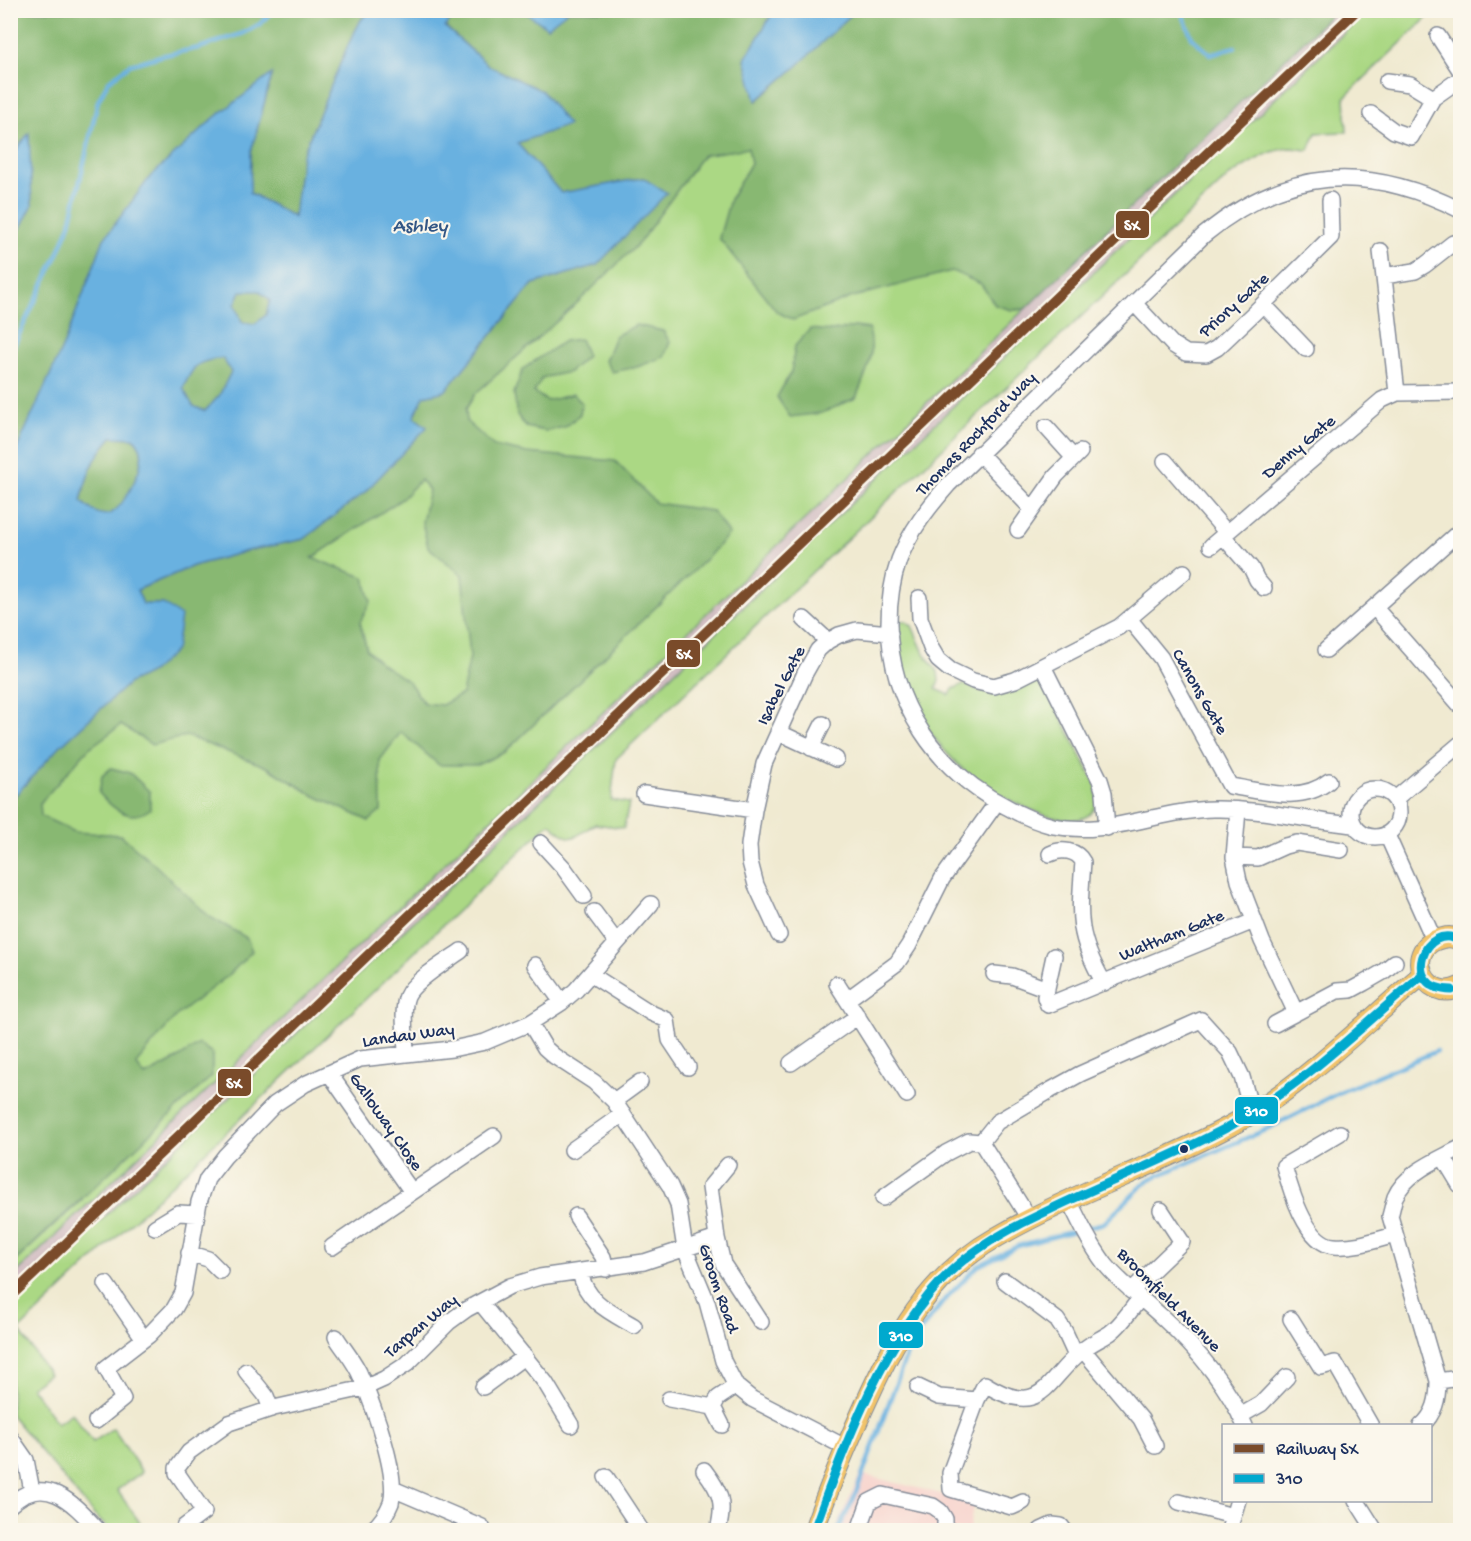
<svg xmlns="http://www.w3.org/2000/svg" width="1471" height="1541" viewBox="0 0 1471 1541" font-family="'Gochi Hand',sans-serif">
<rect width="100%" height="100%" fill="#fbf7ec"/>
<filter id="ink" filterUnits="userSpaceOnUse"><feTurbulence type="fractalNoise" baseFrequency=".0167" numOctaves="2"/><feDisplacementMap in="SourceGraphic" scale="12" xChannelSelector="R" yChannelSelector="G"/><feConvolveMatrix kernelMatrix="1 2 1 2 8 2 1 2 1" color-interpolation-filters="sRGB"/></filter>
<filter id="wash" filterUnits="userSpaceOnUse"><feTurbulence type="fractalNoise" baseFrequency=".008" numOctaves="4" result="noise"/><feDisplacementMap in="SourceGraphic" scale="24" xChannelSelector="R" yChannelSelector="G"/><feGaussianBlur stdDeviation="1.35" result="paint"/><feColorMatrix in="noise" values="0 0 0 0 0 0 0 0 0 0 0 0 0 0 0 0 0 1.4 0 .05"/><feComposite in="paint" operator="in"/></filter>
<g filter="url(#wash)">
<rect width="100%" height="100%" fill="#f0ead1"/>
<path fill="#f7d0ca" d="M860,1474L974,1502L969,1530H835Z"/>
<path fill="#d2bec2" d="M1335,11H1367L11,1306V1278L704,617Z"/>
<path fill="#abd884" stroke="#638471" stroke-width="1.5" d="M11,11H1307L996,305L1012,310L1025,309L11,1278V1265L83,1199L11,1245Z
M1367,11H1434L1345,97L1347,132L1316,133L1309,150C1303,150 1296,148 1290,148C1268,150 1246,165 1228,177L616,759L611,800L629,803L624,828L595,824C570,840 572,844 550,823L19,1330L49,1374L31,1387L57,1423L72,1413L93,1442L113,1428L142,1472L117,1490L145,1530H110L94,1515L11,1415V1306Z
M897,621H905L912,626L924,653L938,672L939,681L936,689L950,695L953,689L963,684C973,688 985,693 996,693C1013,693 1027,676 1043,682L1096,785C1096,791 1098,798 1097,803C1083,847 993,792 972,777C953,762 937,743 923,722C904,692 899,656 897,621Z"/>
<path fill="#88b872" stroke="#527468" stroke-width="1.5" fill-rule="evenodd" d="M11,11H370L361,20L348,45L302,156L294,217L250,193L251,152L272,75L214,118L150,177L104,239L64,344L11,462V246L32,206L28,134L11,157Z
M458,11H523L547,27L567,11H774L745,59L757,101L797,66L855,11H1335L1025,309L1012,310L995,305L981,284L952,271L853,297L793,320L777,312L719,238L730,199L751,163L748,148L703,155L639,243L572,308L475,394L466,409L467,422L494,446L527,453L615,461L656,503L712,511L729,534L708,557L505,752L477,765H439L401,732L380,760L381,811L369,821L313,795L267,767L186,736L152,745L121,725L88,749L40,803L41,816L75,832L121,835L155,865L210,917L247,938L252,951L230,974L176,1016L136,1064L145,1076L175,1060L199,1044L212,1053V1076L11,1265V800L59,747L129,683L153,671L163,604H143L137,590L193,566L247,551L304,539L365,492L427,427L414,418L424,395L445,391L533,284L597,265L643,178L561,193L517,143L567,125L542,91L489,66L445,26ZM420,480L429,490L422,522L428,547L462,575L470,657L462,694L442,705L424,703L409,682L382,664L367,650L360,622L371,601L364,577L312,558L402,499Z
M258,290L270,300L266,315L255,324L242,322L235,304L241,291Z
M636,325L663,331L670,342L664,357L637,367L612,372L605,361L615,336Z
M855,327L869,329C876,357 866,372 856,398L822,413L790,417L777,397L791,372L795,346L810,329L832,331Z
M580,339L587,356L569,372L542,378L534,392L547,401L573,394L582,403L580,414L565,427L545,431L526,427L517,415L514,393L523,369L564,341Z
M223,358L231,372L219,396L205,411L192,406L183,388C194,363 197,361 223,358Z
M112,437L134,438C136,441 140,446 141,450C145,467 124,516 105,515C94,515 89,509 81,502C87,473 93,459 112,437Z
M111,768L130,773L150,792V809C130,824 112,808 99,793L102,776Z"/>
<path fill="#69b1e0" stroke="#42709f" stroke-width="1.5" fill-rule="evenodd" d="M370,10L458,11L445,27L489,66L542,91L568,125L517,143L561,193L643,178L667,193L597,265L533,284L445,391L424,396L414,417L427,427L365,492L304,539L247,551L193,566L137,590L143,604H163L181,616L176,650L153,671L129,683L59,747L11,800V462L64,344L104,239L150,177L214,118L272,74L251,152L250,193L294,217L302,156L348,45L361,20ZM259,291L270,300L266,315L255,324L242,322L235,304L241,291ZM223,358L231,372L219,396L205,411L193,406L183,388C194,364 197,361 223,358ZM112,437L134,438C136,441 140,446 141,450C144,463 136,479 130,490C116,515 105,525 81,501C87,474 93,458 112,437Z
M566,10L568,11L547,27L523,11Z
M774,11H855L797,66L756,101L745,59Z
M29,133L32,206L11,246V157Z"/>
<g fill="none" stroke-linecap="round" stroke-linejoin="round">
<path stroke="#69b1e0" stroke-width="4.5" d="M1181,10L1192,38L1210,54L1235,47
M10,353L59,252L70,224L98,101L108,82L129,65L160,56L199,48L244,33L260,24L273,10
M838,1530L854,1498L911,1343L946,1298L978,1266L1018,1246L1104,1223L1148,1180L1263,1131L1342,1091L1437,1051"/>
</g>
</g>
<g filter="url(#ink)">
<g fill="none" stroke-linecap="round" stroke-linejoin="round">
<defs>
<path id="minor" d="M1438,36L1460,70
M1387,81L1410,84L1433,98
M1371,114L1394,131L1411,137L1433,98L1460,79
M1381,251L1397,393
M1384,276L1415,271L1425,265L1453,243
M1134,303L1173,345L1186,353L1206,354L1217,348L1255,312L1331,237L1330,200
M1263,304L1306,349
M1046,427L1074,458
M979,453L1032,509
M1165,461L1227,533
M1018,530L1056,476L1080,452
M1223,536L1251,568L1257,580L1264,588
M1211,546L1382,400L1397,393L1460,392
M919,598L920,618L931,648L938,660L950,670L973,681L994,686L1015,680L1119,627L1184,572
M1375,608L1460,705
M804,619L828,641
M1130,620L1161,658L1230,786C1263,791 1301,804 1329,781
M1326,650L1460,531
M1043,666L1100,780L1104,793L1107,828
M778,732L836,759
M811,748L823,724
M1351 813a24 24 0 1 1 48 0a24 24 0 1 1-48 0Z
M644,794L754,810
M1395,799L1460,744
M1238,810L1234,857L1239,881L1262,941L1296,1013
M1353,825C1308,821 1259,808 1214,809C1159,810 1108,837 1053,826C1037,822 1021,815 1007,807C936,771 890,703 889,623C889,602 892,580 899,560C910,531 928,508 948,485L1204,235C1286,167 1367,163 1460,210
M1387,835L1434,940
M541,843L563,867L584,896
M1050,854C1061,848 1077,850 1083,862C1079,915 1076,935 1104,983
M1234,857L1258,858L1285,846L1297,843L1341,850
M594,912L617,943
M779,935L756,885L750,862L749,845L754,810L764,764L805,673L818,650L828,641L839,635L857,630L890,633
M1054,956L1045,997L1048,1005L1254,921
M535,965L562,1002
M590,974L651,1013L667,1020L670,1040L688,1067
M994,974L1012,976L1047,989
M837,984L907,1095
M848,999L897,963L909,945L942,879L997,802
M530,1023L545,1048L554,1056L594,1082L614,1101L670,1186L678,1204L685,1249L707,1302L723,1361L736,1386L752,1399L845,1447
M1275,1024L1337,991L1351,990L1364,983L1383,972L1395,962
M406,1054C406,1038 401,1010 407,996C413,981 447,961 461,951
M791,1063L858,1016
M329,1073L412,1192
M614,1101L640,1082
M1340,1133L1284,1166C1290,1188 1306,1244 1334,1246C1354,1248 1376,1240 1395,1235
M572,1150L623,1114
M1443,1157L1460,1185
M728,1165L710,1187L717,1238L723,1264L761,1322
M883,1198L946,1153L969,1141L981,1142
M1069,1200C1079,1221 1090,1244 1105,1264C1121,1284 1143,1299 1162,1317C1195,1347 1227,1384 1245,1426
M576,1216L603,1257L606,1269
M1030,1220L981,1142L997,1122L1051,1090L1080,1074L1201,1020L1230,1052L1242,1077L1252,1113
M155,1227L178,1213L197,1214
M332,1247L494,1136
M189,1253L208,1259L220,1271
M580,1272C586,1302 610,1312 634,1326
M1005,1281L1057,1320L1065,1332L1076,1356
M106,1284L144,1339
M1131,1291L1182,1242L1161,1210
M480,1302L545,1382L571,1425
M1291,1319L1321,1367L1335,1363L1371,1426
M336,1337C344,1350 356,1363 361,1377C373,1405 399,1475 391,1503C387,1513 380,1523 372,1530
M1083,1350L1141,1419L1155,1446
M246,1371L266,1396L271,1409
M1438,1381L1460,1378
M483,1387L525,1356
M918,1387L939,1397L977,1400
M669,1399L713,1407
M1240,1416L1261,1404L1287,1377
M96,1421L123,1399L106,1368L149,1335L174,1309L183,1293L199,1202L207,1179L225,1156L275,1104L305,1084L360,1059L452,1049L485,1042L530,1023L561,1003L576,990L651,904
M722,1425L713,1407L718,1398L736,1386
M1421,1426C1435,1414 1438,1399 1438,1381L1390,1216C1392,1210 1393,1203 1395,1197C1406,1172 1438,1160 1460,1148
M10,1437L26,1460L32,1491
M704,1470C721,1492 725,1503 718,1530
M606,1477L641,1530
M393,1489L482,1527
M1356,1500L1375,1530
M1023,1502L1012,1507L951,1489L950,1473L977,1400L985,1384C1043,1420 1045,1380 1083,1350C1091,1343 1101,1339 1110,1333C1122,1324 1131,1310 1140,1298
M1179,1502L1233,1516
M10,1505C46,1472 73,1503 98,1530
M184,1527L204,1512L177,1473V1468L189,1452L229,1423L274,1408L364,1388L384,1379L407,1364L449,1322L467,1309L510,1286L540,1277L644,1262L717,1238
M859,1530L869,1502L883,1495L933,1506L940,1511L945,1519V1530
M1041,1530L1052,1525L1061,1526L1064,1530
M1229,1530L1238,1500"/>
<path id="major" d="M1460,941C1455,937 1450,936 1443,938C1401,946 1423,1005 1460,987
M814,1530C828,1489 845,1449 863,1409C895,1338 926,1277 997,1237C1071,1194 1154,1167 1230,1126C1301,1088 1360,1027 1422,975"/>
</defs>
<use href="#minor" stroke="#868c98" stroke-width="18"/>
<use href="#major" stroke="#868c98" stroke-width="22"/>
<use href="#minor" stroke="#fff" stroke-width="15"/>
<use href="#major" stroke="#f1c36a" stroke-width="20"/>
<defs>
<path id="bus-1" d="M1452,990C1398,990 1425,919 1460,941
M814,1530C843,1448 887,1332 950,1272C976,1247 1009,1229 1041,1214C1103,1183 1169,1159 1230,1126C1302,1086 1360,1028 1422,975"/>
</defs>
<use href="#bus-1" stroke="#fbf7ec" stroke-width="14"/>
<use href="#bus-1" stroke="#00a9ce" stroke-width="9"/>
<defs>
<path id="rail-1" d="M10,1297L1357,10"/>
</defs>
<use href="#rail-1" stroke="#fbf7ec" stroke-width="15"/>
<use href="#rail-1" stroke="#7a4b2a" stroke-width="10"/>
</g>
</g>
<circle fill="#1b2f5e" stroke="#fbf7ec" stroke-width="2" cx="1184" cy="1149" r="5"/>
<g text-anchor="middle" stroke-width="4.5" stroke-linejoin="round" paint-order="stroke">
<g font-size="18" fill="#1b2f5e" stroke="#fbf7ec">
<text transform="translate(1233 304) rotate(-42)" y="6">Priory Gate</text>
<text transform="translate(975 433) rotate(-46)" y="6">Thomas Rochford Way</text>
<text transform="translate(1298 446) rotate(-40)" y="6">Denny Gate</text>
<text transform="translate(780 685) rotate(-63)" y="6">Isabel Gate</text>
<text transform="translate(1201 691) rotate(60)" y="6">Canons Gate</text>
<text transform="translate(1171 934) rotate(-22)" y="6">Waltham Gate</text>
<text transform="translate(408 1034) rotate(-8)" y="6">Landau Way</text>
<text transform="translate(387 1121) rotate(55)" y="6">Galloway Close</text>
<text transform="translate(720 1288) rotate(71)" y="6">Groom Road</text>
<text transform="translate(1170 1299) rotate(45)" y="6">Broomfield Avenue</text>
<text transform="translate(420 1325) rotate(-40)" y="6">Tarpan Way</text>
</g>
<g font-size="20" font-style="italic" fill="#325685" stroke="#fbf7ec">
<text x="420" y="231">Ashley</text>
</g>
</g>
<g stroke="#fbf7ec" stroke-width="2">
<rect x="1115" y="210" width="35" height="29" rx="6" fill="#7a4b2a"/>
<rect x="666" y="639" width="35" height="29" rx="6" fill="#7a4b2a"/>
<rect x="217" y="1068" width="35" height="29" rx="6" fill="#7a4b2a"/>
<rect x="1234" y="1096" width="45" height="29" rx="6" fill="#00a9ce"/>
<rect x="878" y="1321" width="46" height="28" rx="6" fill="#00a9ce"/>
</g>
<g font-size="16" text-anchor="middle" font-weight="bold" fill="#fff">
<text x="1132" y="230">SX</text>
<text x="684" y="659">SX</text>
<text x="234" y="1088">SX</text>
<text x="1256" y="1116">310</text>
<text x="901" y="1341">310</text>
</g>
<rect width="1471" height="1541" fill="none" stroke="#fbf7ec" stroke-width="36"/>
<rect x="1222" y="1424" width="210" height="78" fill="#fbf7ec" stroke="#a1a7b3" stroke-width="1.5"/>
<rect x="1234" y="1444" width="30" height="9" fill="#7a4b2a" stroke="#a1a7b3" stroke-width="1.5"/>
<text x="1276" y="1454" font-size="18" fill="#1b2f5e">Railway SX</text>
<rect x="1234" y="1474" width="30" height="9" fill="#00a9ce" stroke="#a1a7b3" stroke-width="1.5"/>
<text x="1276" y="1484" font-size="18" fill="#1b2f5e">310</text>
</svg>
